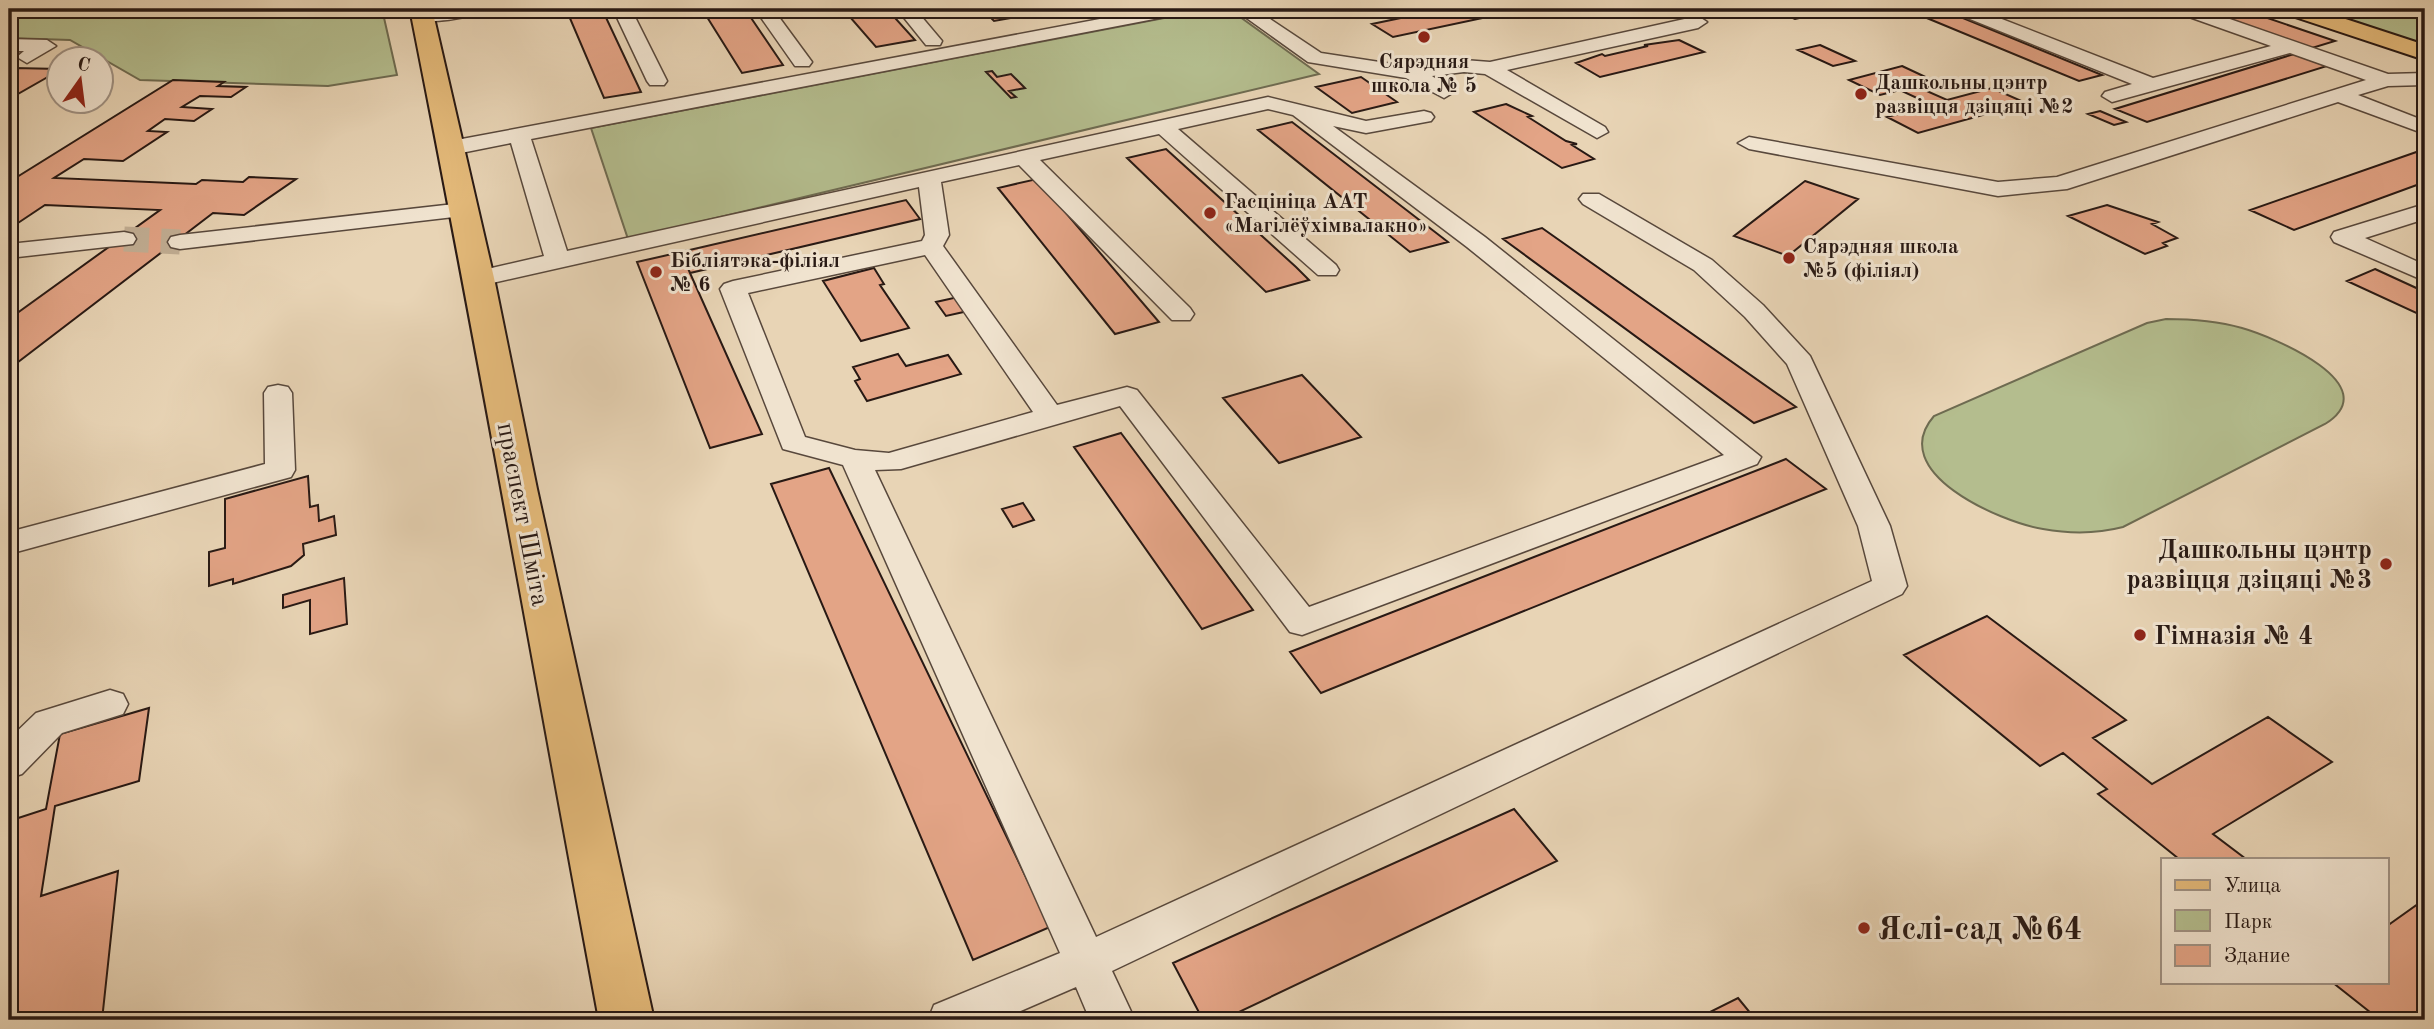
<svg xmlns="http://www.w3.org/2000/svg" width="2434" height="1029" viewBox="0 0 2434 1029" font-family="'Old Standard TT',serif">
<rect width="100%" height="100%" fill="#e8d4b5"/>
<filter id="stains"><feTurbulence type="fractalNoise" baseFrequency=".00286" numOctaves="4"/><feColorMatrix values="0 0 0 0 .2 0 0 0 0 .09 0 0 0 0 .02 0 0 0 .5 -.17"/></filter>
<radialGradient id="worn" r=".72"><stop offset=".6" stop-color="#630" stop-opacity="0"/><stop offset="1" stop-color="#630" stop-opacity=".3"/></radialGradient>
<path fill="#b4bd8e" stroke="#6e6b51" stroke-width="2" d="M9,9H382L397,75L328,86L140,80L70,40L9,38Z
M1211,9H1229L1319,74L628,239L591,128Z
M2308,9H2425V47Z
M2166,319C2192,319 2217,321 2242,328C2274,337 2388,385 2325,424L2123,527C2096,534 2071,534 2043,529C2000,522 1885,472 1934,416L2147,323Z"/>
<path fill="#e3a486" stroke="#281914" stroke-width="2" d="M566,9H602L641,92L604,98Z
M702,9H745L783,65L742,73Z
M843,9H887L915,40L876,47Z
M982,9H1061L994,21Z
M1430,9H1525L1393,37L1372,24L1434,11Z
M1771,9H1807L1818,14L1795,19Z
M1905,9H1941L2102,75L2079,81Z
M2200,9H2241L2335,41L2312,48Z
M1679,40L1704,52L1600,77L1576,63L1602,54L1605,56L1648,46L1644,45Z
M1820,45L1855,61L1833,66L1798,50Z
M2294,54L2327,66L2147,122L2115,109Z
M1902,66L1932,80L1913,85L1947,100L1992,88L2026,103L1918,133L1887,117L1932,105L1900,90L1880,95L1849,80Z
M14,68L60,69V70L9,99V71Z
M992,71L997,77L1011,74L1025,88L1009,91L1016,97L1011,98L986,72Z
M1361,77L1397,102L1352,113L1316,87Z
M173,80L224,82L218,86L246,87L231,97L200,96L182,107L212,109L194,121L165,119L148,131L167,132L123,161L84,159L54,178L196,184L202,180L243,182L249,177L296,179L244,215L213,213L9,369V319L160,210L45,205L9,229V182Z
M1506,104L1532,116L1528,117L1566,141L1577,144L1572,145L1594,159L1562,168L1474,112Z
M2100,111L2126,122L2114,125L2088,114Z
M1292,122L1448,242L1410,252L1258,130Z
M1166,149L1296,267L1309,280L1266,292L1127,158Z
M2425,149V182L2294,230L2250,210Z
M1037,179L1159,322L1115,334L998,188Z
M1805,181L1858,199L1788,256L1734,236Z
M906,200L920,219L690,273L681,252Z
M2107,205L2158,222L2152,224L2177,238L2163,243L2167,246L2145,254L2068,216Z
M1542,228L1796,407L1754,423L1503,239Z
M681,252L690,273L762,434L710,448L637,262Z
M874,268L884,284L880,285L909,328L861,341L823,281Z
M2375,269L2425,292V317L2347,281Z
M958,297L968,311L946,316L936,302Z
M898,354L906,366L948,355L961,374L867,401L855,381L860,379L853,367Z
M1302,375L1361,437L1279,463L1223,398Z
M1121,433L1253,610L1202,629L1074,447Z
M1786,459L1826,489L1321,693L1290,652Z
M829,468L1050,927L973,960L771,484Z
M308,476L310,507L318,505L319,521L334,516L336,535L303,544L304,555L291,566L233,584V579L209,586V552L225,548V499Z
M1023,503L1034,520L1013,527L1002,509Z
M344,578L347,624L310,634V600L283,608V595Z
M1987,616L2126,720L2093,738L2152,784L2268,717L2332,762L2213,834L2246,859H2179L2098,794L2107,789L2063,753L2040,766L1904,655Z
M149,708L139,781L55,806L41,896L118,871L102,1020H9V821L46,809L60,734Z
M1514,809L1557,861L1222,1020H1203L1173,963Z
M2425,899V1020H2380L2332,982H2387V926Z
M1738,998L1756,1020H1694Z"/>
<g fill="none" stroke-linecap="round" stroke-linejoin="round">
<path stroke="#c2af95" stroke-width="25" stroke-dasharray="25 12" stroke-linecap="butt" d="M124,239L180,242"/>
<defs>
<path id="minor" d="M441,9H484C476,18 422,26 414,17L417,13Z
M613,9H631L667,81L664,85H650L647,81Z
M755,9H773L812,62L809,66H795Z
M897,9H915L942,41L940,45H926Z
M1153,9H1189L1180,14L531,139L567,251L1268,97L1366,121L1424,111L1431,113L1434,117L1431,121L1366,133L1333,126L1485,237L1761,457L1757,464L1302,635L1290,632L1120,406L901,469L875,470L1096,937L1872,581L1858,526L1787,364L1745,317L1694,270L1583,204L1579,199L1583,194H1599L1712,260L1763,305L1810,356L1890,526L1907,586L1902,594L1112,971L1135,1020H1090L1076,987L1000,1020H928L934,1005L1060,953L843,465L783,449L720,289L724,284L733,281L922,241L925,235L919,187L479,286L470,283L466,278L470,273L544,256L511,143L451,155L440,148L451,141ZM1268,109L1293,115L1467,247L1724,455L1309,607L1137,390L1127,387L1057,405L943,246L949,235L941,182L1019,165L1172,320H1190L1194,314L1190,308L1040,160L1159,134L1318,275H1336L1339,270L1336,265L1178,129ZM925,255L1033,412L889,453L855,450L805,437L748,293Z
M1234,9H1255L1321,53L1412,67L1464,60L1490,62L1698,16L1707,22L1698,28L1507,70L1605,127L1608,132L1597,138L1485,74L1464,72L1432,76L1454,92L1444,98L1406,78L1308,62Z
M1952,9H1976L2153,78L2271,46L2178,13L2175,9H2201L2388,74L2425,73V85L2388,86L2358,95L2425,121V134L2338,102L2067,189L1998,196L1749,149L1738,143L1749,137L1998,182L2057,177L2366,80L2290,53L2112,102L2102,96L2105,92L2132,84L1955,13Z
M9,39L47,40L56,46L27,63L17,57L24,51H9Z
M463,203L471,205L475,210L471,215L180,249L171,247L168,242L171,237L180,235Z
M2425,204V219L2365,238L2425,265V281L2334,242L2331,237L2334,232Z
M124,232L133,234L136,239L133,244L9,258V244Z
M278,385L288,387L292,393L295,470L291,477L9,554V532L265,464L264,393L268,387Z
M110,690L123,694L128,704L123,714L62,733L22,774L9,778V739L36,713Z"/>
<path id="major" d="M410,9H432L494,278L537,489L654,1020H599C536,683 477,345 410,9Z
M2283,9H2315L2425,45V60L2286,14Z"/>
</defs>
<use href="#minor" stroke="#58483c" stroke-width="3"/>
<use href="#major" stroke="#281914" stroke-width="4"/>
<use href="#minor" fill="#f0e3cf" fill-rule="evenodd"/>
<use href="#major" fill="#e4ba7a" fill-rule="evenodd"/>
</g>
<g fill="#8f2418" stroke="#f0e3cf" stroke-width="2.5">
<circle cx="1424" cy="37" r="7"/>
<circle cx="1861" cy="94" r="7"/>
<circle cx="1210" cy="213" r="7"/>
<circle cx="1789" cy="258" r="7"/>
<circle cx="656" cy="272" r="7"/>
<circle cx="2386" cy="564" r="7"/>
<circle cx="2140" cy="635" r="7"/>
<circle cx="1864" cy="928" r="7"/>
</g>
<g text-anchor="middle" stroke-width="6" stroke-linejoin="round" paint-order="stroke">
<g font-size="21" font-weight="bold" fill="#281914" stroke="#f0e3cf" text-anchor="start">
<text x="1424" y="68" text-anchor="middle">Сярэдняя<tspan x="1424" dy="24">школа № 5</tspan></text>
<text x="1875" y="89">Дашкольны цэнтр<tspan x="1875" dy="24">развіцця дзіцяці №2</tspan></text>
<text x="1224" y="208">Гасцініца ААТ<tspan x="1224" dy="24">«Магілёўхімвалакно»</tspan></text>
<text x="1803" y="253">Сярэдняя школа<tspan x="1803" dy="24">№5 (філіял)</tspan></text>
<text x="670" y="267">Бібліятэка-філіял<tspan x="670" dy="24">№ 6</tspan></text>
</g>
<g font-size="26" fill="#281914" stroke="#f0e3cf">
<text transform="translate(524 514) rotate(79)" y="9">праспект Шміта</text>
</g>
<g font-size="26" font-weight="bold" fill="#281914" stroke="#f0e3cf" text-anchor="end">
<text x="2372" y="558">Дашкольны цэнтр<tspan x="2372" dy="30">развіцця дзіцяці №3</tspan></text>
<text x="2154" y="644" text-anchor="start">Гімназія № 4</text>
</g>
<g font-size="32" font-weight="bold" fill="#281914" stroke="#f0e3cf" text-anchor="start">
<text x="1878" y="939">Яслі-сад №64</text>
</g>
</g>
<rect width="2434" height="1029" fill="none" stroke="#e8d4b5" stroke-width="35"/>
<rect x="10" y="10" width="2413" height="1008" fill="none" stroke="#281914" stroke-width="3.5"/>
<rect x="18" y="18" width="2399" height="994" fill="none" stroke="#281914" stroke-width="2"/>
<rect x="2161" y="858" width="228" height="126" fill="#f0e3cf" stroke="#a09284" stroke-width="2"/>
<rect x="2175" y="880" width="35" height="10" fill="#e4ba7a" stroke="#a09284" stroke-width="2"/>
<text x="2224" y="892" font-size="21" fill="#281914">Улица</text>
<rect x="2175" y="910" width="35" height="21" fill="#b4bd8e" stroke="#a09284" stroke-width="2"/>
<text x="2224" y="928" font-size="21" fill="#281914">Парк</text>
<rect x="2175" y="945" width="35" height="21" fill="#e3a486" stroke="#a09284" stroke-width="2"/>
<text x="2224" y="962" font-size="21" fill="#281914">Здание</text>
<g transform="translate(80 80) rotate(14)"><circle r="33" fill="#f0e3cf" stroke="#a09284" stroke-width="2"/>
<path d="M0-5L12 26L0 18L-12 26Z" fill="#8f2418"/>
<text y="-10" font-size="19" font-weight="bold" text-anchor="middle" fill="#281914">С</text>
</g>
<rect width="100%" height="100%" filter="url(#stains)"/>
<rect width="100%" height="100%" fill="url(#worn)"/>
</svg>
